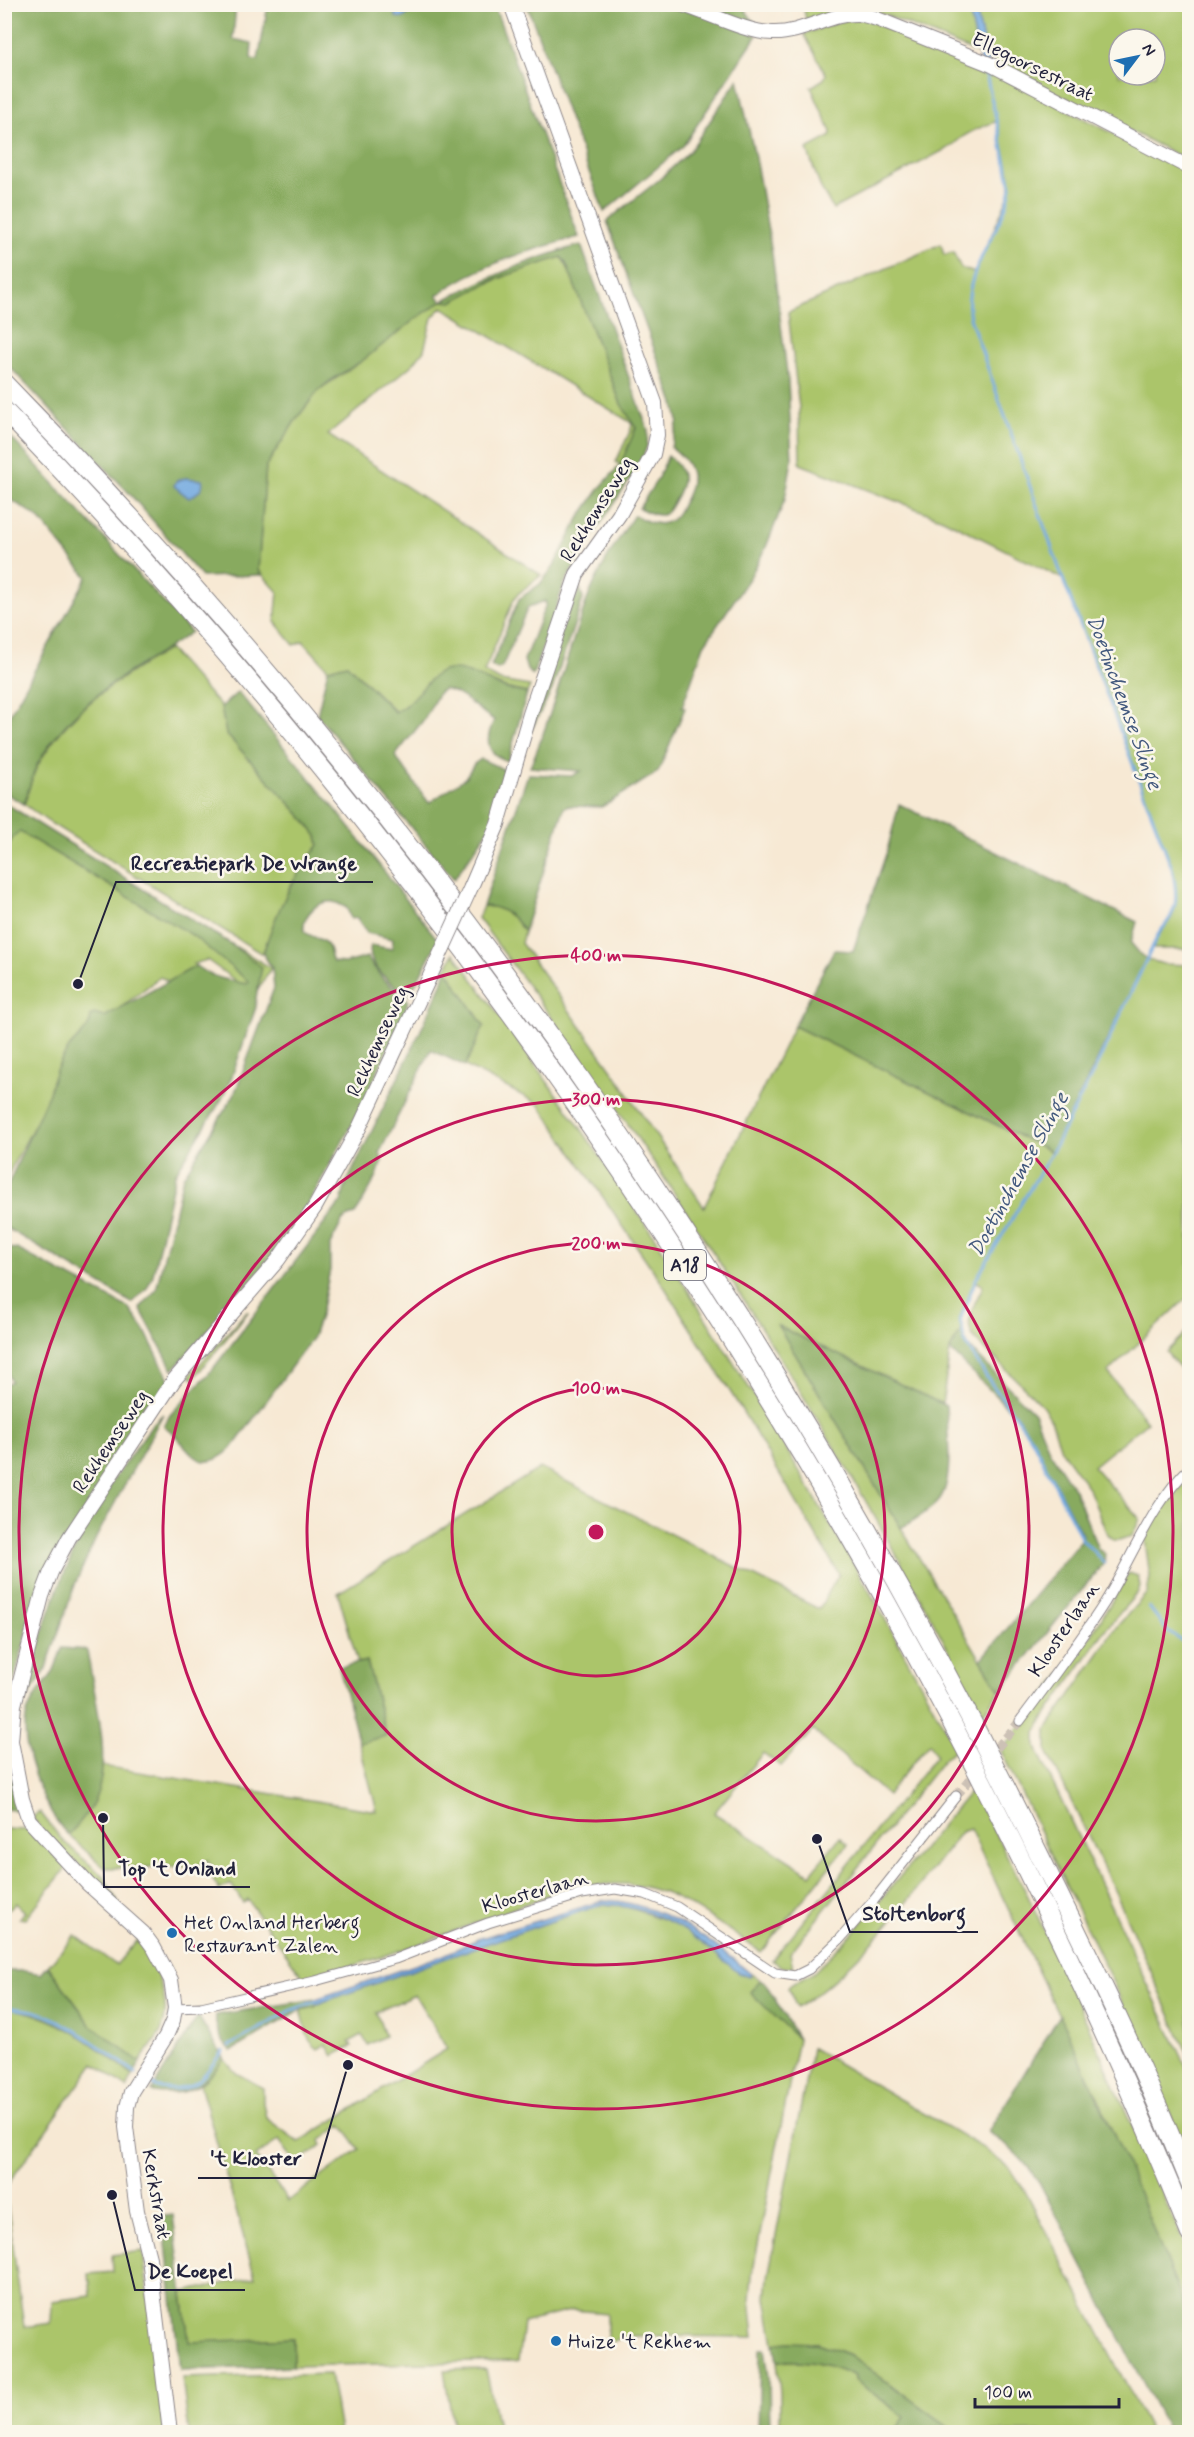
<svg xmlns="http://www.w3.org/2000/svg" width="1194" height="2437" viewBox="0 0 1194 2437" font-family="Mynerve,sans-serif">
<rect width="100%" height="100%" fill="#fbf7ec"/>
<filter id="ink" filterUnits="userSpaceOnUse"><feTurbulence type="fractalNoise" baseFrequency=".0167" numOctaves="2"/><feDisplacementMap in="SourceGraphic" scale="12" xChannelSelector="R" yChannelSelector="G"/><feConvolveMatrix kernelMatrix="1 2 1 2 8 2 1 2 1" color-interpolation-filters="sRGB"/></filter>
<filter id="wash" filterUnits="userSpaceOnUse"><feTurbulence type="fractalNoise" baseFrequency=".008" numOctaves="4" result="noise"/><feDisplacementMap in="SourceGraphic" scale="24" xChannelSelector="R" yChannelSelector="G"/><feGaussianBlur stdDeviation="1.35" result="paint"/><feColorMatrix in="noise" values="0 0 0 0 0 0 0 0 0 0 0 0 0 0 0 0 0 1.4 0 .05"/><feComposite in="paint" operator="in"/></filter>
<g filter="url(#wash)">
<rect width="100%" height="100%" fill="#f7e9d4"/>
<path fill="#abc56b" stroke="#667453" stroke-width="1.5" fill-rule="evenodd" d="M803,5H1189V161L979,54L888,16L874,11L806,20ZM1119,39H1155V75H1119Z
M863,18L990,71L1189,172V949H1153C1158,933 1162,932 1170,920C1180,905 1175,885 1172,868L1063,579L943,519L800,464L799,408L788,312L941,244L944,255L953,252L961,268L975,273L1010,192V177L997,121C980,128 964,133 952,146L833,209L820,186L807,149L830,137L831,132L811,87L824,79L826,74L804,34L848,19Z
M561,257L567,266L621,404L636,425L632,439L620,465L616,462L631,429L632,423L442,307L432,318L424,350L413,364L328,435L541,575L518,594L514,599L484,672L500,681L530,686L527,693L505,688L469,673L443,671L432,678L415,698L396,712L347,664L328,669L303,641L294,645L275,622L278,592L258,570L266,466L297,418L319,390L362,361L414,320L442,301L473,290L515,272Z
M169,649L221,707L226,734L304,819L317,836L319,845L290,886L262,954L47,821L24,804C29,791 31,777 38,765C68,711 117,679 169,649Z
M5,806L271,968L255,995L207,960L193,964L196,966L170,982L160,977L96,1027L62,1074L5,1180Z
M483,906C502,906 515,917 524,932L521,943L614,1073L704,1207L794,1026L1052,1152L1147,959L1163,964L1189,965V1296L1108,1372L1147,1422L1093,1466L1140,1519L1132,1536L1119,1540H1113L1107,1534L1089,1489L1061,1450L1052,1422L1043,1406L973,1337C963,1318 976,1303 983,1286L975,1281L964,1307L960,1320L961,1331L950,1350L942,1404L779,1327L1000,1691L982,1714C879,1513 760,1319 634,1133C584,1060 530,989 478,918Z
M454,953L580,1127L657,1241L770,1421L874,1599L956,1748L943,1760L790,1953L793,1968L782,1967L772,1960L936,1756L929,1743L887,1795L813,1730L781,1766L763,1753L714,1813L810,1874L840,1837L848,1844L761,1952C682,1899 649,1865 549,1895C468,1925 388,1959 304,1979L248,1900L243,1903L231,1884L219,1890L209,1873L214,1870L208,1860L198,1866L105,1868L68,1835C87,1816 100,1793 102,1766L377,1811L359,1743L386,1735L367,1661L358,1663L338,1593L540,1468L819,1609L839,1574L743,1412L662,1283L539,1104L465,1066L484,1026L446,969Z
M247,1311L248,1312L193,1379L190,1375Z
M1189,1329V1378L1166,1352Z
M1184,1484L1190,1488L1189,2057L1116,1894L1047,1751V1729L1099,1654L1112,1632L1147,1593L1150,1577L1145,1540L1153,1523Z
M1129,1573L1138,1576L1140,1586L1138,1592L1105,1630L1040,1724L1036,1733V1747L1189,2072V2157L1115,1987L1001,1751L1088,1640Z
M972,1789L1027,1894L1075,1996L1189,2255V2317L1099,2099L970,1829L961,1832C911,1897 865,1962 797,2008L788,1988L790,1985L813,1973L855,1931Z
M40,1812L62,1840L104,1877L119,1904L41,1829L32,1817Z
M5,1829L27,1830L67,1867L25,1919L19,1918L25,1912L16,1903L10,1909L5,1908Z
M604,1904L624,1906L675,1923L750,1977L751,1974L760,1980L751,1992L798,2039L752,2275L750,2299L754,2337L639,2336H627L607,2344V2313L573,2310L523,2323L518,2361L293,2366V2338L189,2343L183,2292L255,2277L200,2084L224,2059L236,2073L263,2088V2103L266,2118L299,2142L447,2049L415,1995L376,2012L385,2036L368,2045L362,2035L349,2042L352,2046L333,2056L326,2044L318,2049C301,2036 309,2026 300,2010L315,2007L317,2004L505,1936ZM342,2125L359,2149L288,2201L256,2156L279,2140L296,2164L322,2145L320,2141Z
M75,1935L116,1965L137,1940C154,1964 174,2000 161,2031C156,2042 146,2051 140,2062L92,2026L48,1966Z
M4,2008C55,2013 96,2045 133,2075L127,2088L94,2063L5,2188L24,2327L51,2323L52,2301L91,2296L89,2274L113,2272L112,2255L143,2251L164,2432H5Z
M812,2048L983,2148L1008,2167L1025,2191L1151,2432H955L850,2355L817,2343L774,2344L766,2298L768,2277Z
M777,2361C805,2360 829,2363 855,2376V2380L906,2418L894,2432H780V2393Z
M486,2369L499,2432H454L444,2370Z
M330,2374L340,2432H189L182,2378Z"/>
<path fill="#88aa5f" stroke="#55664d" stroke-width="1.5" d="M5,5H236L233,39L252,43L251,59L258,60L268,5H392L396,17L402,18L420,5H494L579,237C530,250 478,265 437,295L442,301C488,277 532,258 581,245L648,430L647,446L639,466L595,532L564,584L533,675L527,670L524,660L546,604L545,601L528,607L502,667L498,669L491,666L519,599L540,584L552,569L580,517L600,488L620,465L636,428L621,404L565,261L561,257L493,280L452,302L442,301L414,320L362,361L330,381L319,390L297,418L266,466L258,570L262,575L202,577L128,492L5,362Z
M527,5H665L704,14L757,35L683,146L604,212Z
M697,5H742L756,25Z
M738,79L756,162L772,253L788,381L792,460L785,499L766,547L750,577L704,645L682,707L685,708L658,772L602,807L567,806L564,808L524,932C515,917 502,906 483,906L528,774L572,776L581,771L530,767C554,713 566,655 587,600C599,569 616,543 634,515C643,520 655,526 665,523C673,521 677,514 681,507C696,482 696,466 671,447L678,421L674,403L607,221L660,179L690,151Z
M4,430L191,632C170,648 148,660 126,674C90,698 58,727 37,765C31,778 29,791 24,804L5,793V723L87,577L38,517L5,496Z
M668,456C687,471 685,482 674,501C671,506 668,514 662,515C655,516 645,511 639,508L657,480Z
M580,588L583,599L552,690L528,736L565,618Z
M347,664L395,712C412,704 420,689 433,677C453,658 484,681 504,688C512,691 520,692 527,693L508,761C485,754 485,739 494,720C479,711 461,692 444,689L439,692L425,718L395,756L429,803L465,778L474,764L481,759L505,770L492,825L454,879L317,715L328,669Z
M238,692L337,811L438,940L410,995C394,987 365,966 371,945L392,949L393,939L367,933L357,918L351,919L347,908C343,906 338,903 333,902C317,900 302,916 304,931C312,939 324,937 329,948C331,953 330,957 333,962L345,963L367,957L382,978L408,1000L406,1008L362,1106L307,1206L266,1264L173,1370L140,1308L156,1290L183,1177L234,1095L274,988L272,968L263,954C275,914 292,877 319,845L317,836L304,819L226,734L221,707Z
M5,803L226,941L262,967L256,998V1007L232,1076L222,1099L175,1174L153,1275L147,1288L132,1303L5,1227V1191L49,1093C52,1076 59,1062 69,1048C77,1038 90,1030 91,1016L94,1014L104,1017L196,966C210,977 230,981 247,984L249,982L192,935L20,832L14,836L5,851Z
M899,804L1137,922L1131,943L1141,955L1147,959L1052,1152L794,1026L834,950L853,951L887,851Z
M446,969L484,1026L465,1066L431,1050L380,1152L382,1161L377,1176L359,1208L355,1214L343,1220L330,1245V1270L321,1313L313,1337L233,1447C196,1482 191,1444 164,1426L170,1415L212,1370L341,1202L346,1184L413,1047L442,984Z
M5,1248L17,1249L129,1308L144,1329L170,1381L147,1415L35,1606L12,1686L8,1759L17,1802L15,1810L4,1809V1386L11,1381L4,1366Z
M778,1326L946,1406C947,1430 955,1480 939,1500C929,1512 914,1520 901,1528Z
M961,1331L968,1346L1034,1413L1050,1452L1075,1490L1098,1549L1105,1554L1104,1563L1000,1691L981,1660L1082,1539V1535L1032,1439L1018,1418L950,1350Z
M163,1414L97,1536L76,1582L45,1671L23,1705C39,1636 61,1570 96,1508C112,1479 133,1452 152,1425Z
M62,1648L87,1650C93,1692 112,1753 97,1794C92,1809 79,1824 68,1835C44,1811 15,1741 29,1708C34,1695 44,1686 52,1674C56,1667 59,1656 62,1648Z
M367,1661L386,1736L359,1743L339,1667Z
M48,1966L92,2026L140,2062L133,2075C96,2045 55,2013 5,2008V1971H25L41,1974Z
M760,1980L766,1984L798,2039L750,1992Z
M316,1999L317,2004L315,2007L300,2010L231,2051C222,2043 214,2027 216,2015Z
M1060,2015L1124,2157L1189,2317V2432H1169L1039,2182C1024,2160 1010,2146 988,2132Z
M198,2016L224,2059C204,2086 188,2097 154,2092L152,2091L158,2080Z
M173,2215L189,2342L293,2338V2366L180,2370L165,2235L157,2217Z
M788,2342L817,2343L850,2355L955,2432H894L905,2417L855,2380V2376C829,2363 805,2360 777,2361L774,2344Z
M760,2349H765L769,2377L770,2432H758Z"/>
<path fill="#72a9e0" stroke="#4a668e" stroke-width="1.5" d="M392,4H420V5L403,18L396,17Z
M968,5H975L991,76L983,75Z
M185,478L202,480C205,489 196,494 189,498L174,486L176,481Z
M605,1900C663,1904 708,1938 751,1974L750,1977L740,1974C694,1936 667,1909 604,1904C507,1935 413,1971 317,2004L316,1999L444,1955L478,1939Z"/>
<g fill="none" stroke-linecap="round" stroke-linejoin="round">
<path stroke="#72a9e0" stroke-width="3" d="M986,74L1011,186C1005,230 960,271 970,318L1063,579L1172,868C1178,896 1179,911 1159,933L1094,1071L1052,1152L975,1281L960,1320L965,1342L986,1376L1032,1439L1082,1539L1104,1563
M1149,1607L1168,1632L1190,1646
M4,2007C15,2009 27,2009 37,2012C68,2021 109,2054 136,2073
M229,2046L292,2010L317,2001
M152,2084C166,2092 185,2091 198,2081C207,2074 215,2060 223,2051"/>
</g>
</g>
<g filter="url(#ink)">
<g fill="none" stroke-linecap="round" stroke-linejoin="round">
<path stroke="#ccc1b5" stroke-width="9" stroke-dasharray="9 4.5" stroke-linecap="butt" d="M988,1758L1020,1721
M956,1796L977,1771"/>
<defs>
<path id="street" d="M1020,1721C1049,1682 1079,1643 1105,1602C1133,1556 1151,1505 1190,1467
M175,2008L201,2007L315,1981L395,1959L488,1923L582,1894L615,1889L645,1894L677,1907L775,1973L795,1976L809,1969L840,1939L874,1900L956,1796"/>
<path id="secondary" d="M680,4C707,12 747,33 773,33C803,34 832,12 859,14C865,15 871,17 877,19L992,65L1190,168
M471,887L498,824L530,714L577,574L619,515L653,454L657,435L655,403L511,4
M170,2432L149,2258L137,2211L126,2127L127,2107L131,2092L166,2036L173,2020L175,2008L171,1980L154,1948L143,1933L88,1884L29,1820L22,1799L11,1741L14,1705L42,1596L51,1572L69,1538L174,1380L278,1260L315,1207L359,1128L438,959"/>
<path id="highway" d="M4,383C421,809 773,1312 1035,1846C1090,1957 1144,2068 1190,2183
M4,410C417,838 761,1329 1023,1863C1083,1985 1139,2107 1190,2234"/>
</defs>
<use href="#street" stroke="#8c8688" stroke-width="11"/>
<use href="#secondary" stroke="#8c8688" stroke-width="16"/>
<use href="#highway" stroke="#8c8688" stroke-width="20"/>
<use href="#street" stroke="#fff" stroke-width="9"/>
<use href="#secondary" stroke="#fff" stroke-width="14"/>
<use href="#highway" stroke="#fff" stroke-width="18"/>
<defs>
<path id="secondary-bridge" d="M438,959L471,887"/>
</defs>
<use href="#secondary-bridge" stroke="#8c8688" stroke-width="16" stroke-linecap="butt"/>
<use href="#secondary-bridge" stroke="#fff" stroke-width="14"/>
</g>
</g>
<g fill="none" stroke="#c2185b" stroke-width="3">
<circle cx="596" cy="1532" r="144"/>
<circle cx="596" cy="1532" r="289"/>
<circle cx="596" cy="1532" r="433"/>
<circle cx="596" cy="1532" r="577"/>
</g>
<g fill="#1f6fb2" stroke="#fbf7ec" stroke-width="2">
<circle cx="172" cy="1933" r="6"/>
<circle cx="556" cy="2341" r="6"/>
</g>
<g text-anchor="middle" stroke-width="5" stroke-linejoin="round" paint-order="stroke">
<rect fill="#fbf7ec" stroke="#636270" stroke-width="1.5" x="664" y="1250" width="42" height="30" rx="4.5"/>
<g font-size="18" font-weight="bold" fill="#22223b">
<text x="685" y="1271">A18</text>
</g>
<g font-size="20" fill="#22223b" stroke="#fbf7ec">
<text transform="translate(1033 66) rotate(26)" y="7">Ellegoorsestraat</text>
<text transform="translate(596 509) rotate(-58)" y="7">Rekhemseweg</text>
<text transform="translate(377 1041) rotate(-65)" y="7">Rekhemseweg</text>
<text transform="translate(110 1441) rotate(-56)" y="7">Rekhemseweg</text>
<text transform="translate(1063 1629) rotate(-56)" y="7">Kloosterlaan</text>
<text transform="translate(535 1891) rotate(-16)" y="7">Kloosterlaan</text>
<text transform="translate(157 2194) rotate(80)" y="7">Kerkstraat</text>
</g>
<g font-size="20" fill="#22223b" stroke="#fbf7ec" text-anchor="start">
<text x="184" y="1929">Het Onland Herberg<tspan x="184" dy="23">Restaurant Zalen</tspan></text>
<text x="568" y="2348">Huize 't Rekhem</text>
</g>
<g font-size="21" font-style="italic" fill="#42587d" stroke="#fbf7ec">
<text transform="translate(1125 702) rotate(70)" y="7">Doetinchemse Slinge</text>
<text transform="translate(1018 1174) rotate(-61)" y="7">Doetinchemse Slinge</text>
</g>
</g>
<circle cx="596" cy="1532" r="9" fill="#c2185b" stroke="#fbf7ec" stroke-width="3"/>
<g font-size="18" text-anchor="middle" font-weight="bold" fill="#c2185b" stroke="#fbf7ec" stroke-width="5" stroke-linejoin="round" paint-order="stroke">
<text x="596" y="961">400 m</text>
<text x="596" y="1105">300 m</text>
<text x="596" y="1249">200 m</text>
<text x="596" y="1394">100 m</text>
</g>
<path fill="none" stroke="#22223b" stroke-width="2" d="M78 984L116 882H373M103 1818L104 1887H250M817 1839L850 1932H978M348 2065L315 2178H198M112 2195L135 2290H245"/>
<g fill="#22223b" stroke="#fbf7ec" stroke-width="2">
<circle cx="78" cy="984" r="6"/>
<circle cx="103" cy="1818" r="6"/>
<circle cx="817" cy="1839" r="6"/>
<circle cx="348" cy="2065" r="6"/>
<circle cx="112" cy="2195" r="6"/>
</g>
<g font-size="21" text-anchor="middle" font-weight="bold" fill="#22223b" stroke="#fbf7ec" stroke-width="5" stroke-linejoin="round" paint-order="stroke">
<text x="244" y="870">Recreatiepark De Wrange</text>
<text x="177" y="1875">Top 't Onland</text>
<text x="914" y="1920">Stoltenborg</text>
<text x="256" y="2165">'t Klooster</text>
<text x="190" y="2278">De Koepel</text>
</g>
<rect width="1194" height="2437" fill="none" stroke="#fbf7ec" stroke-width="24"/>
<g transform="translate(1137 57) rotate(58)"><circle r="28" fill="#fbf7ec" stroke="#a4a2a5" stroke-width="1.5"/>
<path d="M0-4.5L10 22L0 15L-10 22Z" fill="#1f6fb2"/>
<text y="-9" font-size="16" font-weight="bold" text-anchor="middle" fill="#22223b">N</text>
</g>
<path d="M975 2398v9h144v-9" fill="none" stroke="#22223b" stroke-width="3"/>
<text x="984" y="2398" font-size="18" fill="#22223b" stroke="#fbf7ec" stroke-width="4.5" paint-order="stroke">100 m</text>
</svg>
